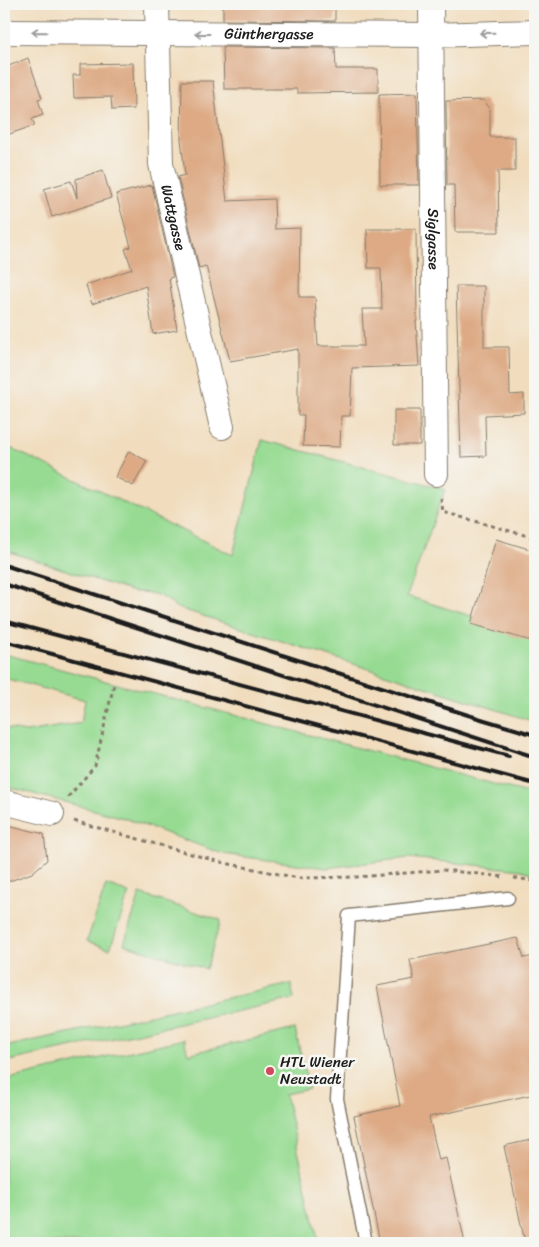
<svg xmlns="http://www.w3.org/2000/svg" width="539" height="1247" viewBox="0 0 539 1247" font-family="Sriracha,sans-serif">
<rect width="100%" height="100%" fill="#f6f6f2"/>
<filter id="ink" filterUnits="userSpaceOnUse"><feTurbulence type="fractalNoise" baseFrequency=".02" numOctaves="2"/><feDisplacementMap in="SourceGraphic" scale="10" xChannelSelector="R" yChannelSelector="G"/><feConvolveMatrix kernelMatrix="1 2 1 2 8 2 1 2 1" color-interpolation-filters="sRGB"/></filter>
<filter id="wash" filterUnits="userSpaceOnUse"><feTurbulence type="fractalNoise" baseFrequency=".0096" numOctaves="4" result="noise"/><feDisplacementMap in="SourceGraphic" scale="20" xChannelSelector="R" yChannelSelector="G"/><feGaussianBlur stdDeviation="1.12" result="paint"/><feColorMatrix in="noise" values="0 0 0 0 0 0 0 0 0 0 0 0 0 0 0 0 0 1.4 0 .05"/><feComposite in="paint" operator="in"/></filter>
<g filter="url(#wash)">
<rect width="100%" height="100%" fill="#f1ddbe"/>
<path fill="#97db93" stroke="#5a7c58" d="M262,440L445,489L407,596L535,636V722L175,607C163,594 150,592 133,592L4,550V445L233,555Z
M4,654L535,795V874L521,870L409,858L326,868L223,854L124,818L4,786V728L26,732L81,723L85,700L4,678Z
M106,885L129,893L110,949L87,941Z
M140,894L221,920L206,969L124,944Z
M291,984L294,999L4,1062V1047Z
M295,1029L309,1089L285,1094L319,1243H4V1080L184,1039L188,1054Z"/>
<g id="blocks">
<path fill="#ddaa85" d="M223,4H335V21L223,20Z
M223,47L335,48L336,69H378V92L297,93V89H224Z
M28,58L42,98L38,99L43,115L32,119L35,125L4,136V68Z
M133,63L134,109L112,110L111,97L74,98L73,75H80V64Z
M182,81H213L227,201L274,199L275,229L300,228L299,297H315L318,346H364L362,309H382L381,268H368L367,229H416L417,321H416L419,366L352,368L350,416H341L340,447L303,446L304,415H298V349L230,361L206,266L199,268L178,177L185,175L181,139Z
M417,93L419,185H380L379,94Z
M484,100L490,109V137H515V171H498L499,232H455L454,185H447L446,101Z
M103,170L111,198L52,217L44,189L71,181L77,198L76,179Z
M152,185L173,277L169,278L177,330L153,334L146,286L92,304L86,285L132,269L125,249L131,247L116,194Z
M456,286H484V347H509L510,395L524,394V413L485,415L486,456L461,457Z
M394,410H420V445H394Z
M129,451L147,461L133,486L115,477Z
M496,539L535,551V642L471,624Z
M4,824L44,834L47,860L32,873L4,883Z
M518,938L524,958L535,956V1094L429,1117L439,1160L446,1158L465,1243H380L354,1116L400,1106L377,986L414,979L410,960Z
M535,1139V1243H525L504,1146Z"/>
</g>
</g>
<g filter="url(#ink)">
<use href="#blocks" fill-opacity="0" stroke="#867c6d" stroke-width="1"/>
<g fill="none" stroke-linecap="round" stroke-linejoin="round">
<defs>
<path id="lane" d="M366,1243L337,1099L349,916L508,898"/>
<g id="street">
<path id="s1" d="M157,4L161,164L222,427"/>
<path id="s2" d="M431,4L436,474"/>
<path id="s3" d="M4,32L432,35L535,32"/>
<path d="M4,802L52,814"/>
</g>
</defs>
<use href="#lane" stroke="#867c6d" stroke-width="15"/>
<use href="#street" stroke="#867c6d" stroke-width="26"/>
<path stroke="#867c6d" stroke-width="3" stroke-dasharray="4 4" stroke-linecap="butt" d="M441,498L443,512L535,538
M68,797L95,766L114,684
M74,821L220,862L298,878L357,877L443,870L505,877
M514,878L535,881"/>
<use href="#lane" stroke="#fff" stroke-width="12"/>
<use href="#street" stroke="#fff" stroke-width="24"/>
<path stroke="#1c1c1c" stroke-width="4" d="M4,565L468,715L535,735
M4,584L535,757
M4,621L509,756
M4,641L535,784"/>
</g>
<defs><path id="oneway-shaft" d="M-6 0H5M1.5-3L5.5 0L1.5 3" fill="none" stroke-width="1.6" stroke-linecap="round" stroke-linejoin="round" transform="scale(1.25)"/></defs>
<g stroke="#999">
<use href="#oneway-shaft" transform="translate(39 32) rotate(-179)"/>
<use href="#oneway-shaft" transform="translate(487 33) rotate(178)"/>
<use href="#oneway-shaft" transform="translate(202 34) rotate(-180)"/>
</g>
</g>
<circle fill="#d1495b" stroke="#f6f6f2" stroke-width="2" cx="270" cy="1071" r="5"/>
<g text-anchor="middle" stroke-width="5" stroke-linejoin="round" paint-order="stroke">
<g font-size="15" fill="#1c1c1c" stroke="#f6f6f2">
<text dy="5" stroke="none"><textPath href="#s3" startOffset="265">Günthergasse</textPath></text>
<text dy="5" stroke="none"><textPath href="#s1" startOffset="215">Wattgasse</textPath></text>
<text dy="5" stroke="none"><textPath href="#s2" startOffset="235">Siglgasse</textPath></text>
</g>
<g font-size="15" fill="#1c1c1c" stroke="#f6f6f2" text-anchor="start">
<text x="280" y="1067">HTL Wiener<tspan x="280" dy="17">Neustadt</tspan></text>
</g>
</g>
<rect width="539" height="1247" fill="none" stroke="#f6f6f2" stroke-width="20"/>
</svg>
